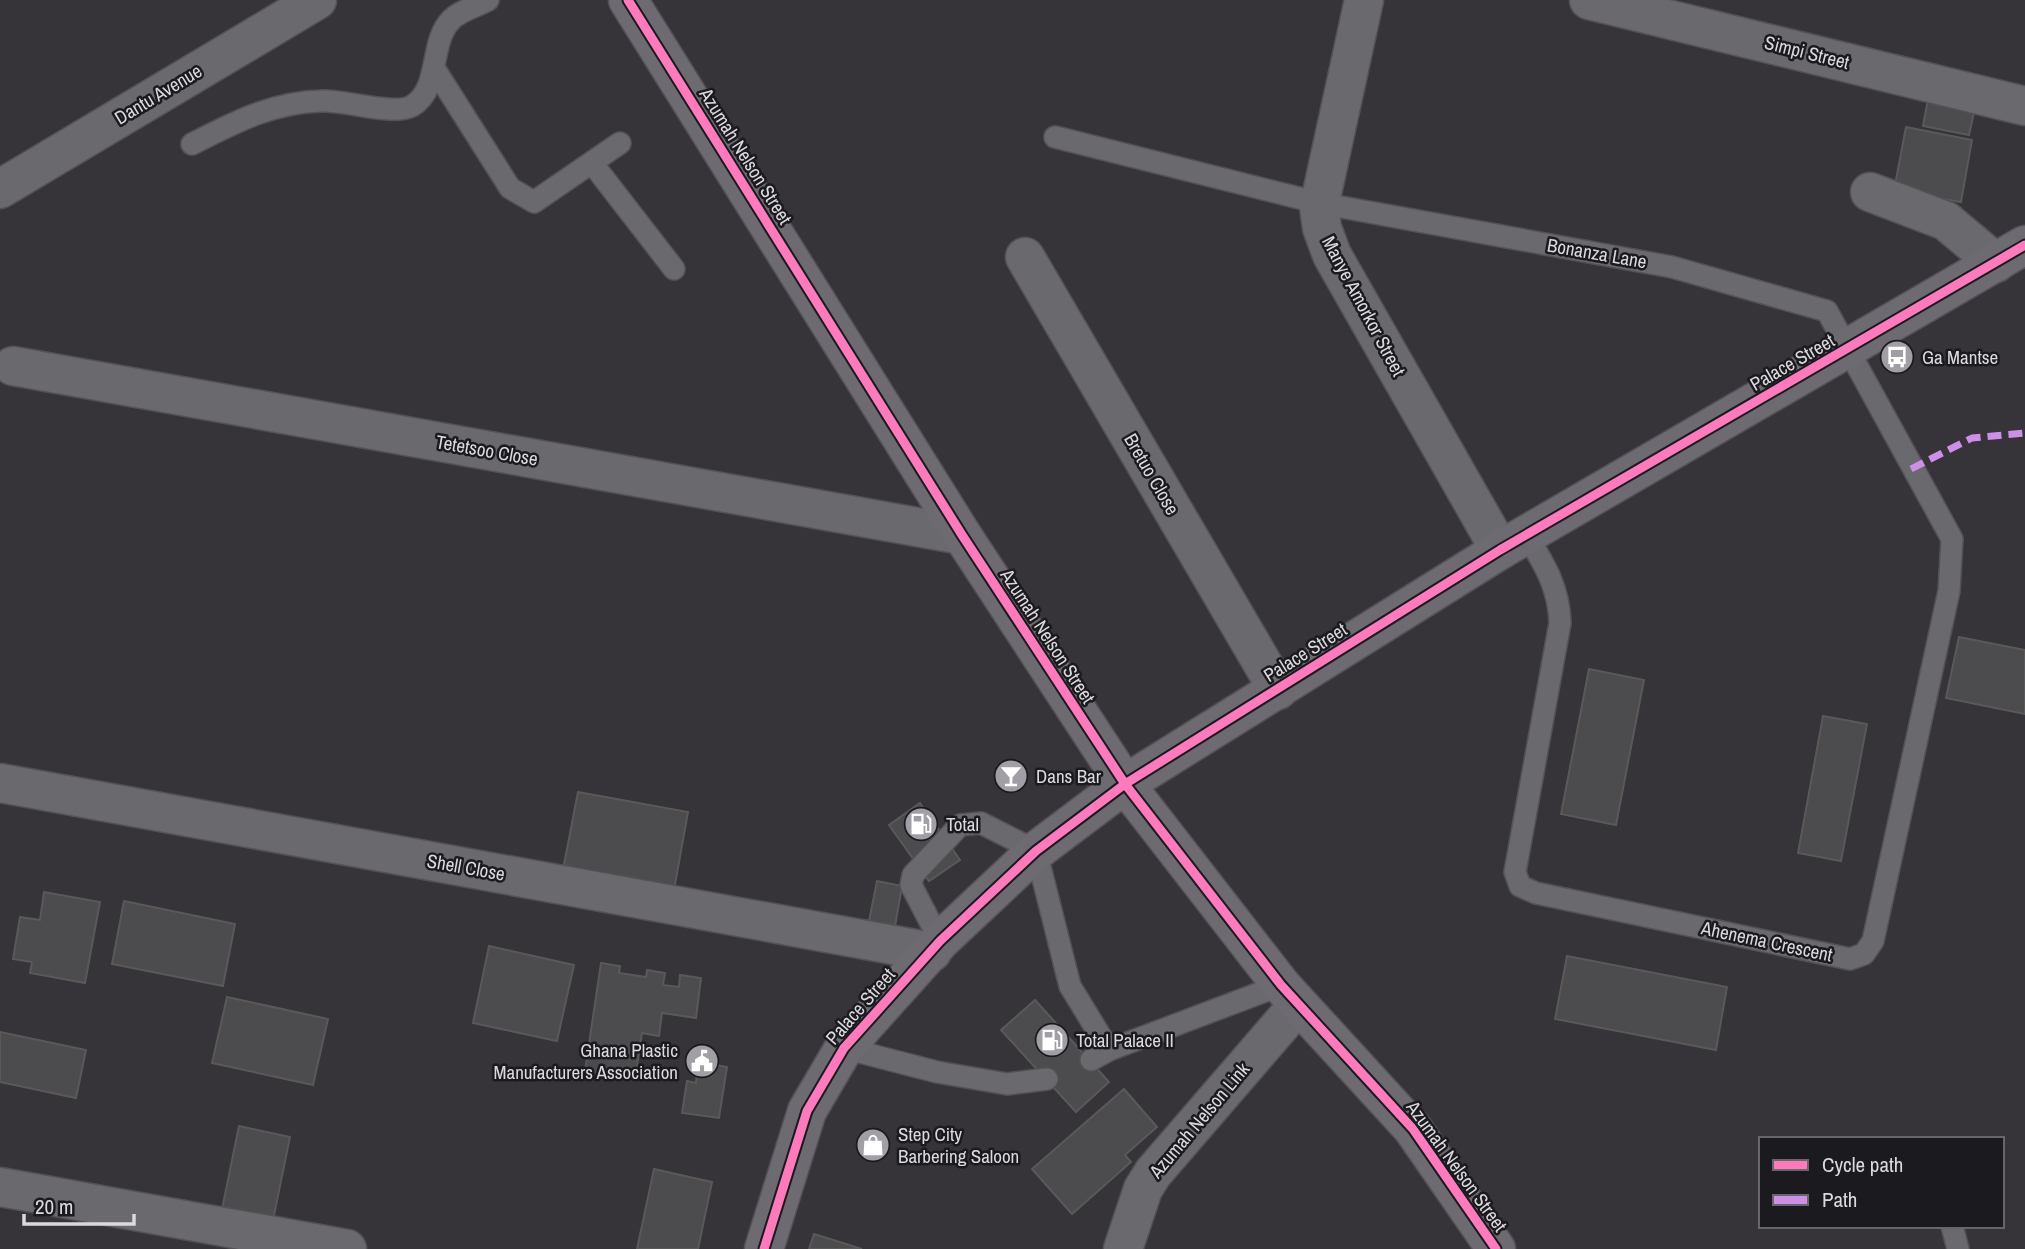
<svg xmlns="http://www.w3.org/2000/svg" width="2025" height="1249" viewBox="0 0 2025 1249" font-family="'Archivo Narrow',sans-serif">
<rect width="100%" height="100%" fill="#363339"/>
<path fill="#4c4c4e" stroke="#59595a" stroke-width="2" d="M1928,99L1975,108L1969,135L1923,126Z
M1906,127L1972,140L1961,202L1894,190Z
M1959,637L2025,650V714L1946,698Z
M1589,669L1644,680L1616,825L1561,814Z
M1823,716L1867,724L1841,861L1798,853Z
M578,792L688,812L672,901L561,880Z
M920,803L960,860L929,881L889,825Z
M877,881L902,886L895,926L869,921Z
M44,892L100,902L85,983L30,973L32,962L13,959L20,917L40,920Z
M124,901L235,924L223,986L112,964Z
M489,946L574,965L557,1041L473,1023Z
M1567,956L1727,987L1716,1050L1555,1019Z
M601,963L620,966L619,973L646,977L647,970L665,973L663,985L679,987L680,975L701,978L696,1018L662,1013L659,1036L642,1033L635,1078L585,1071Z
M227,997L328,1019L313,1085L212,1063Z
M1035,1000L1109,1082L1076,1112L1001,1030Z
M0,1032L86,1050L76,1098L0,1082Z
M698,1062L727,1067L719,1118L682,1113L687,1081L696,1083Z
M1124,1089L1157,1127L1125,1155L1131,1162L1072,1214L1032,1169Z
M239,1126L290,1137L272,1225L221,1214Z
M654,1169L712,1182L698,1249H637Z
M814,1234L862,1249H809Z"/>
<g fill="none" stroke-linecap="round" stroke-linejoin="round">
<defs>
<path id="lane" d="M434,68L510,188L534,202L620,143
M1055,137L1319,203L1672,267L1827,311L1952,539L1949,591L1873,941L1864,954L1850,959L1536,893L1520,886L1515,872L1560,623C1559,588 1545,565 1527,536
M192,144C235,122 273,102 322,101C346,100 393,116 412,106C441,89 429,42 451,20C459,11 478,6 488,0
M592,163L674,269
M940,941L911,885L913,875L960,825L981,823L1036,851L1070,986L1109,1050L1091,1060
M844,1048L937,1072L1007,1084L1047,1079
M1109,1050L1281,985
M1952,1226L1958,1249"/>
<path id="street" d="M1364,0L1319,207L1322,228L1332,255L1500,550
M1589,0L2025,106
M0,189L317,0
M1870,192L1946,221L1996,263
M1025,257L1278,690
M13,366L962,535
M0,783L932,952
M0,1187L347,1249
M1123,1249L1143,1189L1153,1173L1298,1005"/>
<path id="secondary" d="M628,0L962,535L1125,784L1281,985L1413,1129L1496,1249
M764,1249L807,1111L844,1048L940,941L1036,851L1125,784L1500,550L2025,245"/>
</defs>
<use href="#lane" stroke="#535156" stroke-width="24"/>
<use href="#street" stroke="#535156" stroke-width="41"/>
<use href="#secondary" stroke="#535156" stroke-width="41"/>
<use href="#lane" stroke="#6a696d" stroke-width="21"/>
<use href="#street" stroke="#6a696d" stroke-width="38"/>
<use href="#secondary" stroke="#6d6a72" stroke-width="38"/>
<path stroke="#ce8fe9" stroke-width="7" stroke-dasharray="14 7" stroke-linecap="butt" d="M1911,469L1972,438L2025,433"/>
<defs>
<path id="cycleway" d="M628,0L962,535L1125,784L1281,985L1413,1129L1496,1249
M764,1249L807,1111L844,1048L940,941L1036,851L1125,784L1500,550L2025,245"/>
</defs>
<use href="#cycleway" stroke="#1b1a1e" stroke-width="13"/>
<use href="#cycleway" stroke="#fd7abc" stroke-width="9"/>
</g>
<defs>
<symbol id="bus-disc" viewBox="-11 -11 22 22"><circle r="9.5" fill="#a19fa5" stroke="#1b1a1e"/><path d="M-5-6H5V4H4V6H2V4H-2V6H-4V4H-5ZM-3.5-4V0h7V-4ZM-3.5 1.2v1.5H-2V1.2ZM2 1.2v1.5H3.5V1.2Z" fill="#fff"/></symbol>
<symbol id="bar-disc" viewBox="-11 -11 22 22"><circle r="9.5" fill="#a19fa5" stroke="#1b1a1e"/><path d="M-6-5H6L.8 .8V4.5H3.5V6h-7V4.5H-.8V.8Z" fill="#fff"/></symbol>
<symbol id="fuel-disc" viewBox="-11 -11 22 22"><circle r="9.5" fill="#a19fa5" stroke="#1b1a1e"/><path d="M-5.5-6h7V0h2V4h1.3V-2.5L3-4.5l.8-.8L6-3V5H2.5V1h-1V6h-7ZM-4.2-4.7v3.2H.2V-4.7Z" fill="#fff"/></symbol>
<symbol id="civic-disc" viewBox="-11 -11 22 22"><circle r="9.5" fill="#a19fa5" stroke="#1b1a1e"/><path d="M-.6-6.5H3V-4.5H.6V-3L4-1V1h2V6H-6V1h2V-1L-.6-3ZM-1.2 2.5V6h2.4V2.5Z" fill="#fff"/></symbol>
<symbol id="shop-disc" viewBox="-11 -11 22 22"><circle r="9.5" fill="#a19fa5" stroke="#1b1a1e"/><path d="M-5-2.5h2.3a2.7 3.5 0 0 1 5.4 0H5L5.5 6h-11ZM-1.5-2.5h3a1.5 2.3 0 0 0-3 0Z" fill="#fff"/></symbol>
</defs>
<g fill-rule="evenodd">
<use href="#bus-disc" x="1878" y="338" width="38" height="38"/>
<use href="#bar-disc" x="992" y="757" width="38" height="38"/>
<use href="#fuel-disc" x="902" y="805" width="38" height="38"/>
<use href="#fuel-disc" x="1033" y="1021" width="38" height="38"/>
<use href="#civic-disc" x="683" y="1042" width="38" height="38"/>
<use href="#shop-disc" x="854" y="1126" width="38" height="38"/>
</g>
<g text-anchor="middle" stroke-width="5" stroke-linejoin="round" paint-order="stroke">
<g font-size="19" fill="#dbd9df" stroke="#1b1a1e">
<text transform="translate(1807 52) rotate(14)" y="7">Simpi Street</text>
<text transform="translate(158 94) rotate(-31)" y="7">Dantu Avenue</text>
<text transform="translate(746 156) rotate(58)" y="7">Azumah Nelson Street</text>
<text transform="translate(1597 253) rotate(10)" y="7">Bonanza Lane</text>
<text transform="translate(1364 306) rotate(62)" y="7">Manye Amorkor Street</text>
<text transform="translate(1792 362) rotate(-30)" y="7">Palace Street</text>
<text transform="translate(487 450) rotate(10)" y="7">Tetetsoo Close</text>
<text transform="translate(1152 474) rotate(60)" y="7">Bretuo Close</text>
<text transform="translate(1048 636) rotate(57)" y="7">Azumah Nelson Street</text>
<text transform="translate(1305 652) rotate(-32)" y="7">Palace Street</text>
<text transform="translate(466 867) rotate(10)" y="7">Shell Close</text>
<text transform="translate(1767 941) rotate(12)" y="7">Ahenema Crescent</text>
<text transform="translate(860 1006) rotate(-49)" y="7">Palace Street</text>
<text transform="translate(1199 1120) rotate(-50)" y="7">Azumah Nelson Link</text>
<text transform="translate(1457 1166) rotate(54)" y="7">Azumah Nelson Street</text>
</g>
<g font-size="19" fill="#dbd9df" stroke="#1b1a1e" text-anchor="start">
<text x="1922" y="364">Ga Mantse</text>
<text x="1036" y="783">Dans Bar</text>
<text x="946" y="831">Total</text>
<text x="1076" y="1047">Total Palace II</text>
<text x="678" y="1057" text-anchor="end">Ghana Plastic<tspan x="678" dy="22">Manufacturers Association</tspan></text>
<text x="898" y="1141">Step City<tspan x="898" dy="22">Barbering Saloon</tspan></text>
</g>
</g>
<rect x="1759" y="1137" width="245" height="91" fill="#1b1a1e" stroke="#68666b" stroke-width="2"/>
<rect x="1773" y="1160" width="35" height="10" fill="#fd7abc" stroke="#68666b" stroke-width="2"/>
<text x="1822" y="1172" font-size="21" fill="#dbd9df">Cycle path</text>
<rect x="1773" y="1195" width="35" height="10" fill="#ce8fe9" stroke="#68666b" stroke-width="2"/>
<text x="1822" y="1207" font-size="21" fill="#dbd9df">Path</text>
<path d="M24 1214v10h110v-10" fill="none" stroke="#dbd9df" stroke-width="3.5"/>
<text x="35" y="1214" font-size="21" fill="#dbd9df" stroke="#1b1a1e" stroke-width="5" paint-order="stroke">20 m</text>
</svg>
